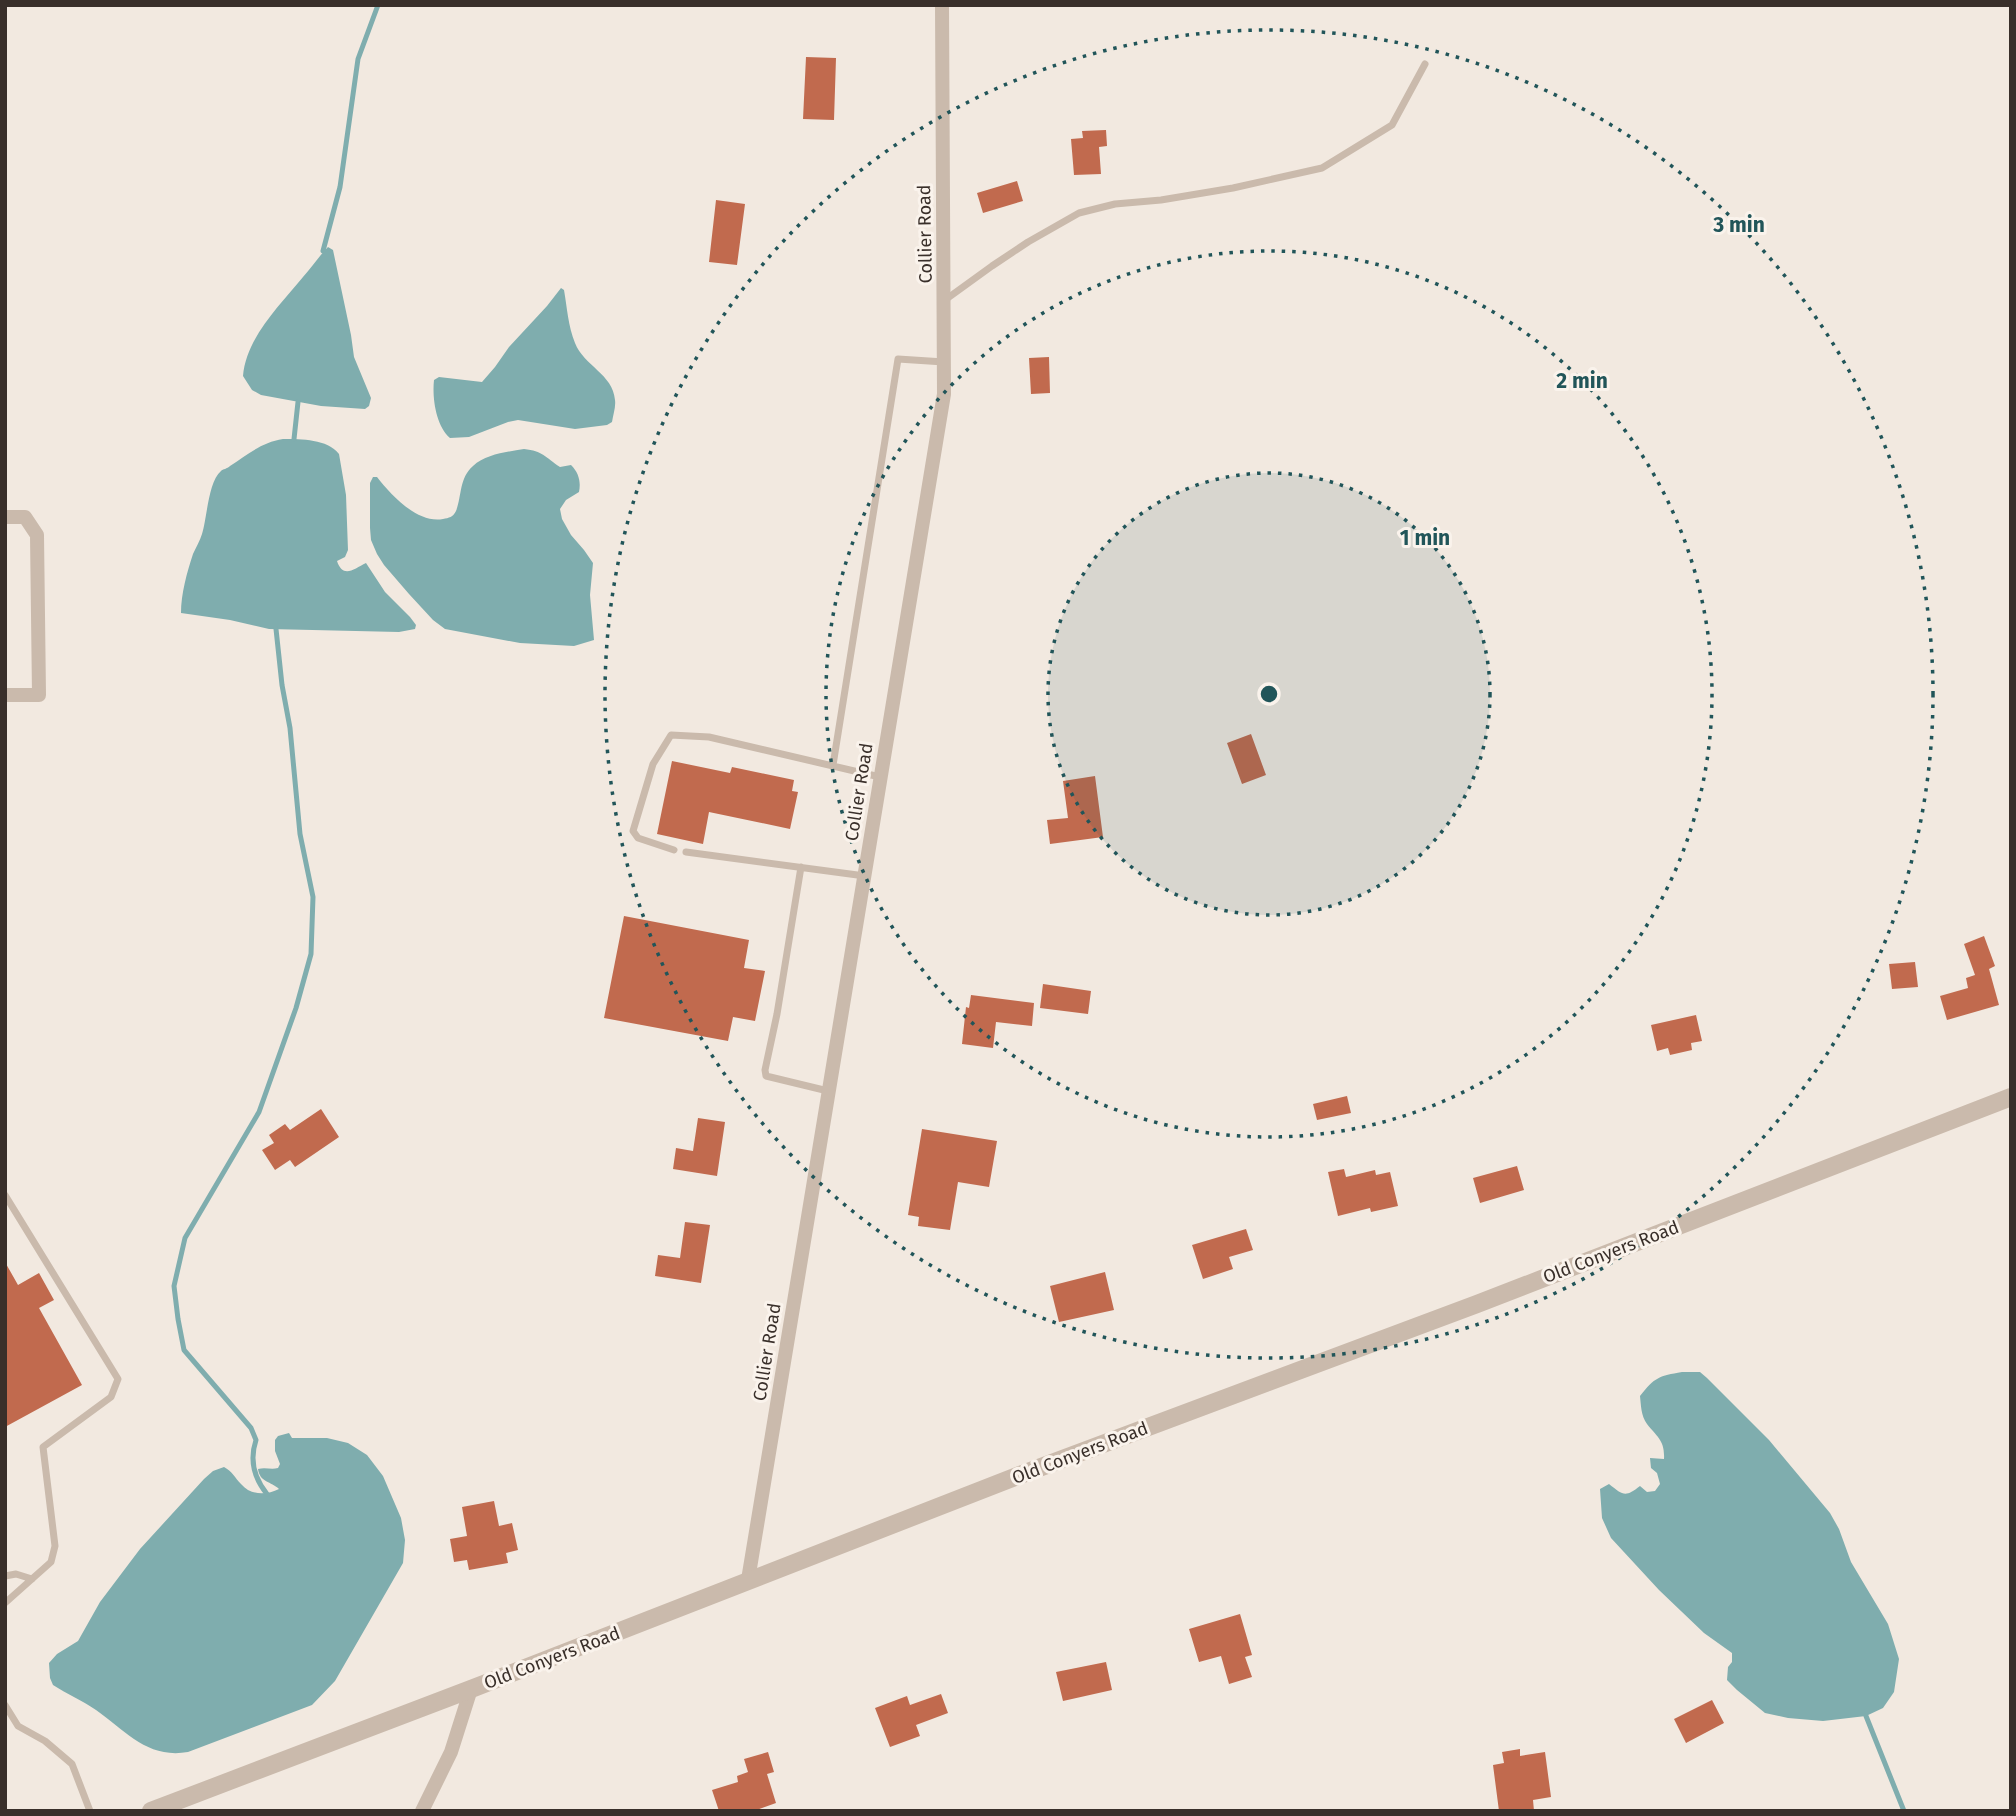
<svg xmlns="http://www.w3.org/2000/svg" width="2016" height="1816" viewBox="0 0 2016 1816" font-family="'Fira Sans',sans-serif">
<rect width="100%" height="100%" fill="#f2e9e0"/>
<path fill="#7fadae" d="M328,247L333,250L351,335L354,357L371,398L369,406L365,409L321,406L261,395L252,390L243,376C246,338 280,305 303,277C312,267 319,256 328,247Z
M561,288L564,290C567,307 568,326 575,343C584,366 613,374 615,400C616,407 613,415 612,422L607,425L575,429L518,420L508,422L469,437L450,438C436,426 432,398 434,380L439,377L482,382L495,367L509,347L547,306Z
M283,439C302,439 327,439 339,454L346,495L348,550L345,557L337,561C343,579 354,569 366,563L385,592L410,617L416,625L415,629L399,632L269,629L230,620L181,613C181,594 187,572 193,554C196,547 200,541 202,534C207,519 208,482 221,471C223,469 227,469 230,466C247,455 262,442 283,439Z
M524,449C543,451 545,457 560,467L571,465C579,473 581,482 579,492L566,500L560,509L562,519L571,535L584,550L593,563L590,595L594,640L574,646L520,643L445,629L433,620L409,594L384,565L377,554L371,540L370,528V483L373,477H377C391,495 418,524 443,519C449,518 453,517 456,511C462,496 459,478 473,466C486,454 507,452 524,449Z
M1682,1372H1700L1707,1378L1769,1440L1830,1513L1839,1529L1851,1562L1888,1624L1899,1659L1894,1692L1883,1708L1866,1716L1823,1721L1788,1718L1765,1713L1737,1690L1727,1680L1728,1667L1732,1662V1653L1704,1633L1659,1590L1611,1538L1602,1518L1600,1489L1609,1484C1623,1495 1625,1498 1640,1486L1647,1492L1655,1491L1660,1484L1657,1473L1651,1468L1650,1458L1664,1459C1665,1440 1657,1437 1647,1424C1641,1416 1641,1405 1640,1396C1655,1377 1659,1376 1682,1372Z
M289,1433L292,1438H327L348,1443L367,1455L383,1476L401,1518L405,1540L403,1563L335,1681L312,1705L188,1752C148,1759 127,1732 96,1710C83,1701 67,1694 53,1685L50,1678L49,1663L57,1654L78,1641L100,1602L140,1549L204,1479L213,1471L224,1467C232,1471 235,1478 241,1484C251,1496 267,1495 279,1489C271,1481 260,1483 258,1469C266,1467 271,1470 278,1468L280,1464L275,1451V1440L278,1436Z"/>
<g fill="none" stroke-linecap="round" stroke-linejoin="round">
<path stroke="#7fadae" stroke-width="5" d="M323,251L340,187L358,59L378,5
M294,439L298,402
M267,1494C254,1478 249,1461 256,1440L251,1428L184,1350L178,1319L174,1286L185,1238L259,1112L296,1008L311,954L313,897L300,834L290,728L282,685L276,629
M1866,1716L1904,1811"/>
</g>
<path fill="#c16a4e" d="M806,57L836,58L834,120L803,119Z
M1106,130L1107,146L1099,147L1101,174L1074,175L1071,139L1083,138L1082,131Z
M1017,181L1023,201L983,213L977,193Z
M716,200L745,204L737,265L709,262Z
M1049,357L1050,393L1031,394L1029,358Z
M1251,734L1266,775L1242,784L1227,743Z
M672,761L730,773L732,767L794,780L792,791L798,792L790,829L709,812L703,844L657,834Z
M1095,776L1103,837L1050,844L1047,820L1068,818L1063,781Z
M624,916L749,940L744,968L765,971L755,1021L733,1017L728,1041L604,1018Z
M1984,936L1995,966L1989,969L1999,1005L1947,1020L1940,996L1968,988L1966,978L1975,975L1964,944Z
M1915,962L1918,987L1892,989L1889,964Z
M1043,984L1091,991L1088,1014L1040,1008Z
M971,995L1034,1003L1032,1026L996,1022L993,1048L962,1044L966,1007L969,1008Z
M1696,1015L1702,1041L1691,1043L1692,1050L1670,1055L1668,1048L1657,1051L1651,1025Z
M1347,1096L1351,1113L1317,1120L1313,1104Z
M321,1109L339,1137L295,1167L290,1160L275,1170L262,1150L274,1143L269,1135L285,1124L290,1130Z
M698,1118L725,1122L717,1176L673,1169L676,1148L693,1151Z
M922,1129L997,1141L989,1187L958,1182L950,1230L918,1226L919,1217L908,1215Z
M1517,1166L1524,1190L1480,1203L1473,1178Z
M1344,1169L1346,1177L1375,1170L1376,1175L1390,1172L1398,1206L1371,1212L1370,1208L1338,1216L1328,1172Z
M685,1222L710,1225L701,1283L655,1276L658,1255L680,1258Z
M1246,1229L1253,1250L1229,1257L1233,1269L1203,1279L1192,1245Z
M5,1262L18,1285L39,1273L54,1300L39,1308L82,1385L5,1427Z
M1105,1272L1114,1310L1059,1322L1050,1286Z
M494,1501L499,1526L512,1523L518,1550L506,1553L508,1563L469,1570L467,1560L454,1562L450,1539L467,1536L462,1507Z
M1240,1614L1252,1655L1245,1657L1252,1677L1229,1684L1221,1656L1199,1662L1189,1629Z
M1106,1662L1112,1690L1063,1701L1056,1672Z
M941,1694L948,1713L916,1725L920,1736L890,1747L875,1708L907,1696L910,1705Z
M1712,1700L1724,1723L1686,1743L1674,1719Z
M1520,1749V1756L1545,1752L1551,1797L1533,1800L1534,1811H1499L1493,1765L1504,1763L1502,1752Z
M768,1752L774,1772L767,1774L776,1803L754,1811H719L712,1790L738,1782L737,1776L748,1772L744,1759Z"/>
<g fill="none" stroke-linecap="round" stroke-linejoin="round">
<path stroke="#cabaac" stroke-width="7" d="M945,300L992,266L1028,242L1079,213L1115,204L1161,200L1233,188L1322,168L1392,125L1425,64
M833,765L898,359L944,362
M674,850L638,838L633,831L653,764L671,735L709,737L880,777
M686,852L865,876
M801,867L777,1014L765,1070L766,1076L828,1091
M5,1195L118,1379L111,1397L43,1447L55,1546L51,1562L5,1603
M5,1576L16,1574L32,1579
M5,1705L18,1726L45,1741L72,1764L90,1811"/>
<path stroke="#cabaac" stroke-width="14" d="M5,517H25L37,535L39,695H5
M748,1580L944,394L942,5
M422,1811L451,1752L471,1689"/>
<path stroke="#cabaac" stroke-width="18" d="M151,1811L471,1689L1020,1475L1477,1304L2011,1097"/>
</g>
<circle cx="1269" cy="694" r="221" fill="#215559" fill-opacity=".12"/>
<g fill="none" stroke="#215559" stroke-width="3.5" stroke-dasharray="3.5 7">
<circle cx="1269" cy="694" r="221"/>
<circle cx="1269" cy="694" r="443"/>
<circle cx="1269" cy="694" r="664"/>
</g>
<g text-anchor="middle" stroke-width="6" stroke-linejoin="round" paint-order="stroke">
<g font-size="18" fill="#392f2a" stroke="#faf3ec">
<text transform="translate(925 234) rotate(-91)" y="6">Collier Road</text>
<text transform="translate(859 792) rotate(-81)" y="6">Collier Road</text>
<text transform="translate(1611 1252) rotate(-21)" y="6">Old Conyers Road</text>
<text transform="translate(767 1352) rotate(-81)" y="6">Collier Road</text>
<text transform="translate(1080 1453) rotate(-21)" y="6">Old Conyers Road</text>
<text transform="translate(552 1658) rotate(-21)" y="6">Old Conyers Road</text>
</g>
</g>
<circle cx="1269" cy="694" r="10" fill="#215559" stroke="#faf3ec" stroke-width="3.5"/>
<g font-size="21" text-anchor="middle" font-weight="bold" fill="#215559" stroke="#faf3ec" stroke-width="6" stroke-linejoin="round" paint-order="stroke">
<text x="1739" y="232">3 min</text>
<text x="1582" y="388">2 min</text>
<text x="1425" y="545">1 min</text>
</g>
<rect width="2016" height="1816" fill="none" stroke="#392f2a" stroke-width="14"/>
</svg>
